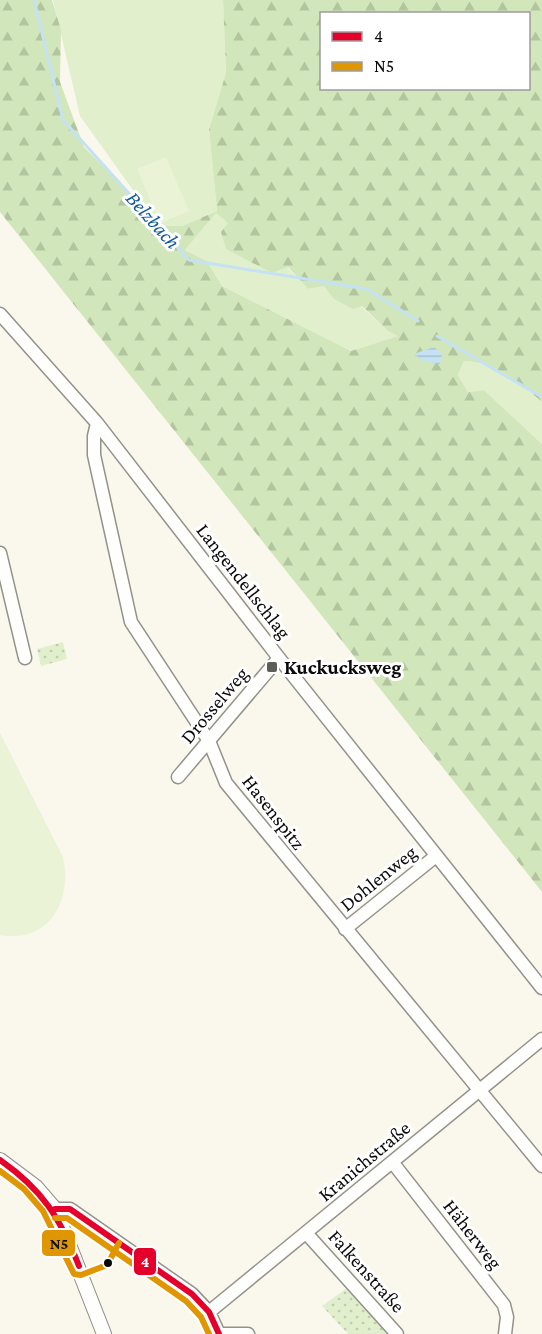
<svg xmlns="http://www.w3.org/2000/svg" width="542" height="1334" viewBox="0 0 542 1334" font-family="'Crimson Pro',serif">
<defs>
<pattern id="forest-firs" width="22" height="20" patternUnits="userSpaceOnUse" patternTransform="scale(1.5)"><rect width="22" height="20" fill="#d1e7bb"/><path d="M5 1l3.5 6h-7zM16 11l3.5 6h-7z" fill="#b2c59f"/></pattern>
<pattern id="park-dots" width="8" height="8" patternUnits="userSpaceOnUse" patternTransform="scale(1.5)"><rect width="8" height="8" fill="#e1efcd"/><path d="M2 2h.1M6 6h.1" fill="none" stroke="#c0ccaf" stroke-width="1.8" stroke-linecap="round"/></pattern>
<pattern id="water-rules" width="6" height="5" patternUnits="userSpaceOnUse" patternTransform="scale(1.5)"><rect width="6" height="5" fill="#c4e2f3"/><path d="M0 2.5h6" fill="none" stroke="#a7c1cf"/></pattern>
</defs>
<rect width="100%" height="100%" fill="#faf8ed"/>
<path fill="#e1efcd" d="M53,0H223L226,74L209,129L217,211L182,226H162L150,214L80,116Z
M216,213L287,267L308,289L324,286L361,306L388,331L399,336L351,351L222,286L207,261L185,250Z
M464,361C496,362 518,382 542,402V444L484,390L468,392L458,375Z"/>
<path fill="url(#forest-firs)" fill-rule="evenodd" d="M0,0H52L61,30L60,82L84,147L163,226H182L217,211L209,129L226,73L223,0H542V402C518,382 496,362 464,361L458,375L468,392L484,390L542,444V892L0,212ZM322,14H528V88H322ZM216,213L228,223L221,232L226,249L272,273L288,267L308,289L324,286L334,299L353,309L362,306L388,331L398,336L351,351L222,286L207,261L185,250Z"/>
<path fill="url(#park-dots)" d="M63,642L67,659L41,666L37,649Z
M347,1288L390,1334H348L322,1306Z"/>
<path fill="#ebf3d6" d="M166,157L189,211L160,223L137,169Z
M0,733L63,857C73,900 49,944 0,935Z"/>
<path fill="url(#water-rules)" d="M434,347L442,354L440,364L423,361L414,354Z"/>
<g fill="none" stroke-linecap="round" stroke-linejoin="round">
<path stroke="#c4e2f3" stroke-width="3" d="M34,0L63,120L189,260L367,289L418,321
M437,336L542,397"/>
<defs>
<path id="minor" d="M0,314L97,423L279,658L542,988
M97,423L94,436V455L131,622L209,741L226,783L542,1166
M0,553L25,658
M178,777L279,658
M345,929L436,856
M393,1163L504,1305L507,1317L505,1334
M55,1209H70L192,1294L209,1312L219,1334
M307,1234L397,1334
M209,1312L542,1039
M219,1334H248"/>
<path id="tertiary" d="M0,1160L36,1187L55,1209L104,1334"/>
</defs>
<use href="#minor" stroke="#92918c" stroke-width="15"/>
<use href="#tertiary" stroke="#92918c" stroke-width="16"/>
<use href="#minor" stroke="#fefefc" stroke-width="12"/>
<use href="#tertiary" stroke="#fefefc" stroke-width="14"/>
<defs>
<path id="bus-1" d="M0,1160C43,1190 60,1218 79,1266
M55,1209H70L192,1294L209,1312L219,1334"/>
<path id="bus-2" d="M0,1171L24,1189L43,1211L74,1274L81,1275L107,1265L119,1243
M55,1218H67L186,1301L201,1317L209,1334"/>
</defs>
<use href="#bus-1" stroke="#fff" stroke-width="10"/>
<use href="#bus-2" stroke="#fff" stroke-width="10"/>
<use href="#bus-1" stroke="#e4002b" stroke-width="6"/>
<use href="#bus-2" stroke="#df9601" stroke-width="6"/>
</g>
<rect fill="#5e5d59" stroke="#fff" stroke-width="2" x="266" y="661" width="12" height="12" rx="3"/>
<circle fill="#0a0a0a" stroke="#fff" stroke-width="2" cx="108" cy="1263" r="5"/>
<g text-anchor="middle" stroke-width="6" stroke-linejoin="round" paint-order="stroke">
<g font-size="20" fill="#0a0a0a" stroke="#fff">
<text transform="translate(244 581) rotate(52)" y="7">Langendellschlag</text>
<text transform="translate(214 705) rotate(-50)" y="7">Drosselweg</text>
<text transform="translate(274 812) rotate(52)" y="7">Hasenspitz</text>
<text transform="translate(378 878) rotate(-39)" y="7">Dohlenweg</text>
<text transform="translate(364 1161) rotate(-40)" y="7">Kranichstraße</text>
<text transform="translate(473 1234) rotate(52)" y="7">Häherweg</text>
<text transform="translate(367 1271) rotate(48)" y="7">Falkenstraße</text>
</g>
<g font-size="20" font-weight="bold" fill="#0a0a0a" stroke="#fff" text-anchor="start">
<text x="284" y="674">Kuckucksweg</text>
</g>
<g font-size="21" font-style="italic" fill="#155c9b" stroke="#fff">
<text transform="translate(153 220) rotate(48)" y="7">Belzbach</text>
</g>
</g>
<g stroke="#fff" stroke-width="2">
<rect x="41" y="1229" width="35" height="28" rx="6" fill="#df9601"/>
<rect x="133" y="1247" width="24" height="29" rx="6" fill="#e4002b"/>
</g>
<g font-size="16" text-anchor="middle" font-weight="bold" fill="#fff">
<text x="145" y="1267">4</text>
</g>
<g font-size="16" text-anchor="middle" font-weight="bold" fill="#111">
<text x="59" y="1249">N5</text>
</g>
<rect x="320" y="12" width="210" height="78" fill="#ffffff" stroke="#9d9d9d" stroke-width="1.5"/>
<rect x="332" y="32" width="30" height="9" fill="#e4002b" stroke="#9d9d9d" stroke-width="1.5"/>
<text x="374" y="42" font-size="18" fill="#0a0a0a">4</text>
<rect x="332" y="62" width="30" height="9" fill="#df9601" stroke="#9d9d9d" stroke-width="1.5"/>
<text x="374" y="72" font-size="18" fill="#0a0a0a">N5</text>
</svg>
